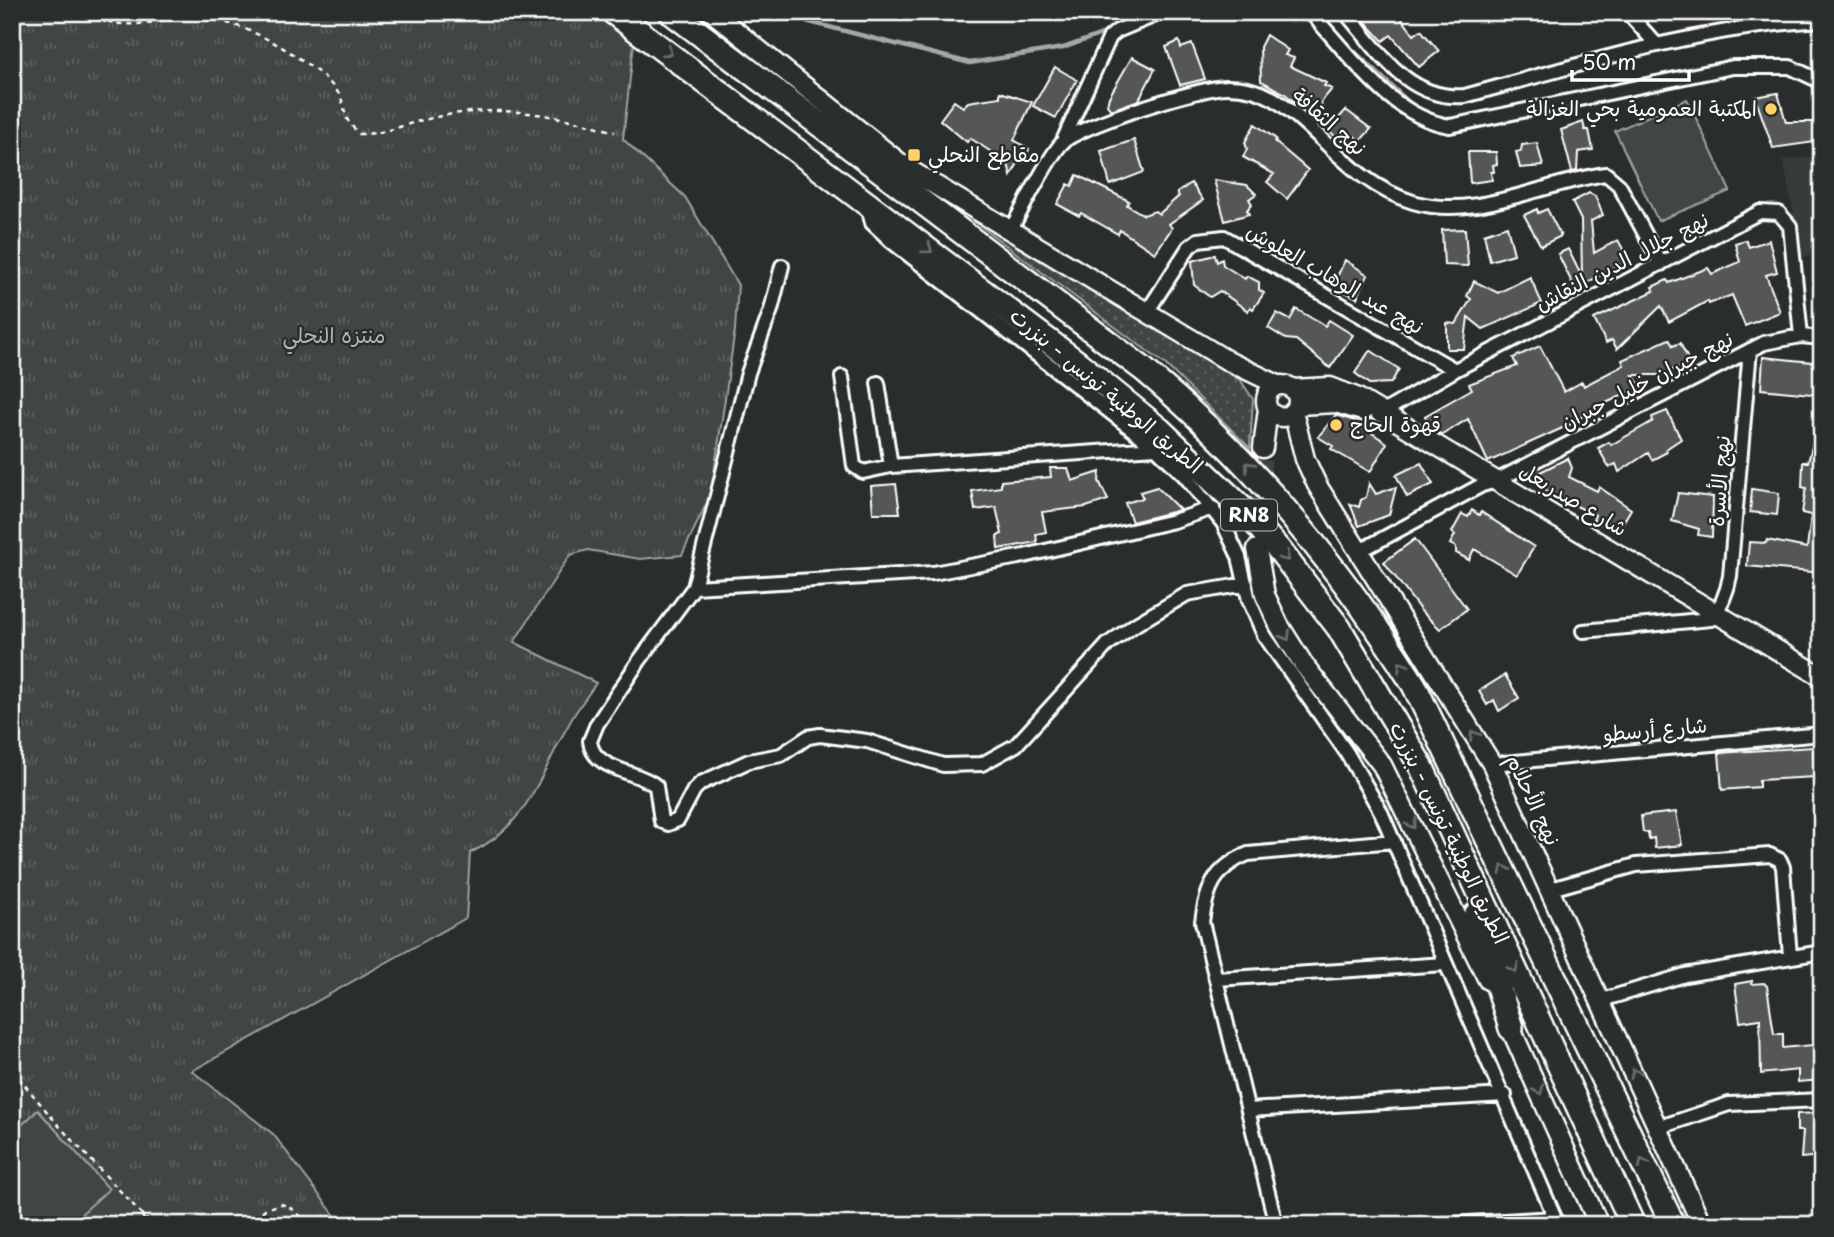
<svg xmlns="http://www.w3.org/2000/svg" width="1834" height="1237" viewBox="0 0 1834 1237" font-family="'Playpen Sans','Playpen Sans Arabic',sans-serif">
<defs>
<pattern id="grass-dots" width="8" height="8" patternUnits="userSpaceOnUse" patternTransform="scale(1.75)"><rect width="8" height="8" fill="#414445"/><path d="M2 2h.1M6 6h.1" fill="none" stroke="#5e6061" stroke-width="1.8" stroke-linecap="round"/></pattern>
<pattern id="park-tufts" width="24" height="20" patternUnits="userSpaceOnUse" patternTransform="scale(1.75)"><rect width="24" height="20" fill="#414445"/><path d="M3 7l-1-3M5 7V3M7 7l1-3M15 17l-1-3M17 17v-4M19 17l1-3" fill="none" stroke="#5e6061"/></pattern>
</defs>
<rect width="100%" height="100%" fill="#2a2d2e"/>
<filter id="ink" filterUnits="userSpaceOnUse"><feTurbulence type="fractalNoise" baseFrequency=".0143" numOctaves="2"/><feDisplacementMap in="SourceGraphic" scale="14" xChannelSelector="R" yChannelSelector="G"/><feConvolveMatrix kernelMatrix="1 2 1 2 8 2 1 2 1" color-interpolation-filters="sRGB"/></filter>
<g filter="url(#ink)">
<path fill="#373a3b" d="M1822,156V250L1802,258L1783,160Z"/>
<path fill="url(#grass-dots)" stroke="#a0a2a2" stroke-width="2" d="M944,199L1241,381L1253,399L1250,448L1166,365Z"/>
<path fill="url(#park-tufts)" stroke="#a0a2a2" stroke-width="2" d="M12,12H602L635,34L623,139L685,197L738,285L735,330L711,494L682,555L640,559L588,550L570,555L514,642L596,683C587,697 576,710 569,724C539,776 529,825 470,853L466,918L192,1071L273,1134L342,1225H12Z"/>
<path fill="#414445" stroke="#a0a2a2" stroke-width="2" d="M1687,99L1730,191L1658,221L1615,131Z
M38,1110L109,1189L69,1225L12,1224V1134Z"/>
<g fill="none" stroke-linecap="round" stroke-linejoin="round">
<path stroke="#a6a7a7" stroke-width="4.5" d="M786,16L970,63L1063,48L1110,31
M1342,40L1415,108"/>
</g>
<path fill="#555758" stroke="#fff" stroke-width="2" d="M1371,12H1397L1414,35L1421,30L1439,51L1419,67L1391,35L1383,41L1363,19Z
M1266,35L1288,50L1285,55L1294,58L1290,66L1326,83L1324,86L1332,89L1321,102L1326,128L1284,93L1261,81L1260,47Z
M1179,41L1181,48L1192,44L1205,79L1180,85L1166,47Z
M1132,57L1155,69L1139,100L1111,110L1107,105L1109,97Z
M1055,67L1077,80L1056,118L1033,106Z
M1000,92L1032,102L1014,140L1029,149L1024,162L1018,163L1011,176L1008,163L970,138L967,142L940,120L954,101L963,107L968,102L1000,97Z
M1778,93L1786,122H1822V141L1773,148L1755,97Z
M1346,110L1371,129L1360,141L1352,134L1344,144L1328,130Z
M1583,122L1585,130H1589L1593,150L1578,152L1577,171L1572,172L1561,130Z
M1255,124L1276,139L1275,142L1308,170L1287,199L1267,182L1274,174L1243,157L1247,149L1245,142Z
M1134,140L1144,172L1110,185L1101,151Z
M1537,143L1543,166L1520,168L1516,152L1521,151L1522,145Z
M1468,152H1496L1497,164L1493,165L1494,172H1491L1492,180L1470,183Z
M1077,175L1129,201L1127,205L1144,215L1155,211L1159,214L1179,196L1177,193L1191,183L1203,200L1169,224L1172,228L1155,253L1120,230L1118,234L1081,213L1079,216L1057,204L1068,184L1072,186Z
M1214,180L1247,185L1256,194L1249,199L1252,204L1247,210L1249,214L1225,221Z
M1589,193L1595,196L1603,215L1591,221L1594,253L1618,240L1629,260L1575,289L1558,254L1568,249L1582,277L1581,220L1572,202Z
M1537,209L1538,213L1547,209L1561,236L1541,246L1524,215Z
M1507,226L1514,254L1490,261L1484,234Z
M1465,229L1468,266L1444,265L1442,230Z
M1746,240L1749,247L1769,240L1777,272L1766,275L1780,312L1745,326L1732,295L1709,304L1708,301L1669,322L1661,306L1617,349L1612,340L1606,343L1594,319L1654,291L1652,287L1667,280L1669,283L1708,268L1712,274L1740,262L1735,243Z
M1215,255L1217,262L1222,259L1223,265L1245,279L1247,276L1259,282V290L1264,293L1253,309L1250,307L1248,311L1220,291L1210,297L1194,285L1192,261Z
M1345,260L1368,275L1357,298L1343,291L1344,286L1335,281Z
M1530,277L1542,303L1483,329L1468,317L1464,349H1447V323L1456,324L1471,299L1467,296L1474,281L1498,293Z
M1296,309L1325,326L1329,320L1353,335L1330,368L1296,340L1286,339L1268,328L1277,313L1290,320Z
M1669,339L1673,346L1680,343L1690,363L1660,375H1633L1641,387L1595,408L1569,425L1488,462L1468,419L1442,435L1431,429L1425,416L1472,389L1469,384L1517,366L1513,358L1540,346L1564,392L1582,382L1584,386L1624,365L1622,360Z
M1370,350L1399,369L1391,383L1369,384L1355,373Z
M1763,357L1822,363V395L1761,389Z
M1667,411L1681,439L1666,449L1667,452L1652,460L1648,453L1619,472L1616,464L1609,467L1598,448L1609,442L1611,445L1653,421L1652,417Z
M1336,415L1352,420L1387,443L1370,472L1331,449L1333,446L1318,437Z
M1817,427L1822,428V573L1747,566L1749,542L1766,543L1767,540L1807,548L1811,515L1802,513L1806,488L1802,487L1803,462H1808Z
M1568,458L1572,468L1569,477L1597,491L1599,487L1631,509L1619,529L1606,521L1603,525L1593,520L1595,515L1562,499L1561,502L1546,490L1538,473Z
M1421,463L1433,484L1407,497L1396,475Z
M1050,468H1068L1072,481L1100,472L1099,481L1108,500L1086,507L1042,512L1046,532L1036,534L1037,542L998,549L997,536L1002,534L996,507L975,510L972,491L1001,487V481L1051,477Z
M1369,483L1376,494L1396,487L1389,515L1359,526L1350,504L1359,507L1361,500L1366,497Z
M896,484L900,513H873L871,486Z
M1157,487L1180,510L1132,522L1125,503L1143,498L1140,492Z
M1752,489L1779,493L1777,515L1750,512Z
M1678,493L1713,497L1712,537L1698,535L1699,529L1672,521Z
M1472,510L1479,515L1481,512L1534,547L1517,575L1474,549L1469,560L1456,553V547L1450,544L1455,535L1452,532L1462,514L1468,517Z
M1415,539L1467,609L1440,629L1421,611L1384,562Z
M1505,675L1519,698L1499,711L1494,700L1487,705L1479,691Z
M1813,747L1815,777L1759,780V787L1722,790L1719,753Z
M1676,812L1682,845L1655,848L1654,838L1649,839L1648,832H1643L1641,816Z
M1752,981V984L1764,983L1767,986L1774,1034H1783V1048L1822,1044V1080L1798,1082V1070L1761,1074L1760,1019L1740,1022L1735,984Z
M1822,1113V1156L1801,1158L1803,1131H1797V1114Z"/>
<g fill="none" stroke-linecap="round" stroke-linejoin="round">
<path stroke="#3f4243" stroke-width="18" stroke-dasharray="18 9" stroke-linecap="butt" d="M1258,532L1263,448"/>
<defs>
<path id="street" d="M1310,12C1349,54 1391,117 1450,126L1733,67H1790L1822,82
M1345,12C1378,50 1408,101 1465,96C1582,64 1699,27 1822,20
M1627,12L1656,44
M1062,143L1110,37L1117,31L1163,12
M867,205L872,223L891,241L1156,448L1184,475L1223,523L1239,557L1249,600L1264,635L1347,753L1381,812L1558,1225
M1011,229C1022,210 1050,154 1063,142C1084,124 1200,87 1228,87C1245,87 1260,91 1274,99C1324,132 1351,183 1413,202C1475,221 1544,182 1606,174L1619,185L1661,264
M782,266L771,310L748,373L694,587L639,661L597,724L590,741C593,771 637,770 656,786L661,821L668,824L678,820L694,790L701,783L749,761L781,755L808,737L820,735L867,741L943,765L982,764L1016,745L1108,644L1136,624L1187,594L1246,584
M1147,312L1189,247L1198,240L1224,237L1455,370
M842,377L854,466L863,472L891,466L1156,448
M878,383L891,466
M1378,415L1455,370L1760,212L1779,213L1790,226L1801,336
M1358,552L1482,485L1496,481L1764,343L1801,336L1822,338
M694,587L933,573L1024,556L1174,521L1213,508
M1583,631L1711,619C1722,606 1727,593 1730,576L1750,350
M1492,764L1822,734
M1551,889L1636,865L1770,855L1780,860L1783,867L1790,956
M1217,979L1445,964
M1602,1000L1685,975L1822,952
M1248,1110L1505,1095
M1660,1127L1729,1104L1822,1100
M1276,1225L1202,922C1206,889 1215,867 1248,854L1394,841
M1433,1225L1555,1218"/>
<path id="secondary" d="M712,12L905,167L1228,361L1278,385
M1266 401a16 16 0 1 1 32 0a16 16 0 1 1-32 0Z
M1293,389L1330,387L1358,398L1822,677
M1298,405L1336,403L1363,411
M1293,412L1305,459L1317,485L1492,764L1702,1225
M1263,448L1268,409
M1257,549L1265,595L1279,625L1304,665L1382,765L1488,980
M1506,1018L1599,1225"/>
<path id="highway" d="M613,12L1079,364L1160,430L1246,512L1280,551L1339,628L1421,766L1633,1225
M671,12L1143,369C1252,460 1339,565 1414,685L1673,1225
M1476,915L1511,1028"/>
</defs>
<use href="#street" stroke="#fff" stroke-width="18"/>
<use href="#secondary" stroke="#fff" stroke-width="23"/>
<use href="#highway" stroke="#fff" stroke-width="28"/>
<path stroke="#fff" stroke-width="2.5" stroke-dasharray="5 5" stroke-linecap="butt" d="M90,12C120,35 153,19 188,18C231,16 278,42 311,67C320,73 337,88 341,98C348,118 342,116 359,134C385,135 403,124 428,119C492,103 553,113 615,132
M101,12L105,23
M12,1070L60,1127L152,1225
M142,1215L146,1225
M247,1225L265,1209L282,1204L294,1210L309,1225"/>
<use href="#street" stroke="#2a2d2e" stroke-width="12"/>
<use href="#secondary" stroke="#2a2d2e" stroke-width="18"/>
<use href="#highway" stroke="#2a2d2e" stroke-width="23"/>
</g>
<defs><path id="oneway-chevron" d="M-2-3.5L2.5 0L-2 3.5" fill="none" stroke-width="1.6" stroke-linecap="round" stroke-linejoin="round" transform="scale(1.75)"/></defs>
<g stroke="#6a6c6d">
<use href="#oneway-chevron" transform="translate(668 52) rotate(37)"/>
<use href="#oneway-chevron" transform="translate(928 249) rotate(37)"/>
<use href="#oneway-chevron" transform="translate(1249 466) rotate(-133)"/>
<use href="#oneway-chevron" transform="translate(1285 557) rotate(52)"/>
<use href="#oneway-chevron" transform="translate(1286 636) rotate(59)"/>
<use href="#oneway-chevron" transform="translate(1402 666) rotate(-122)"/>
<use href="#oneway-chevron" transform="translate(1474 735) rotate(-121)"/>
<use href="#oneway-chevron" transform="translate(1412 824) rotate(63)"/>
<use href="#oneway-chevron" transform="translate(1504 869) rotate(-116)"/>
<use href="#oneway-chevron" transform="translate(1514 968) rotate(65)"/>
<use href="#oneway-chevron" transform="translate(1635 1073) rotate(-115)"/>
<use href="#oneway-chevron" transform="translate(1539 1090) rotate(65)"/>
<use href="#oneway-chevron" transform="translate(1643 1163) rotate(-116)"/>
</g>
</g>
<g fill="#ffd166" stroke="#2a2d2e" stroke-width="2.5">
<circle cx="1771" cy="109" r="7"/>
<rect x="907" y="148" width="14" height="14" rx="3.5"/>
<circle cx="1336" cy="425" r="7"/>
</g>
<g text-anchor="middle" stroke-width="5" stroke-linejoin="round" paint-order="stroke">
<rect fill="#2a2d2e" stroke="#bfc0c0" stroke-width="2" x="1221" y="499.5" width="56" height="31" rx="5"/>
<g font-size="19" font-weight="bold" fill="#fff">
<text x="1249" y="522">RN8</text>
</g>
<g font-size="21" fill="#fff" stroke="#2a2d2e" text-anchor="start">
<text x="1757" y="116" text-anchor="end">المكتبة العمومية بحي الغزالة</text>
<text x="928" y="162">مقاطع النحلي</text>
<text x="1350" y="432">قهوة الحاج</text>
</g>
<g font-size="21" fill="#fff" stroke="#2a2d2e">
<text transform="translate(1329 122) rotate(41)" y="7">نهج الثقافة</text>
<text transform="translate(1622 262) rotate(-27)" y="7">نهج جلال الدين النقاش</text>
<text transform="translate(1335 279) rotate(30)" y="7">نهج عبد الوهاب العلوش</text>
<text transform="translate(1647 381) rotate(-27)" y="7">نهج جبران خليل جبران</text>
<text transform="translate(1106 391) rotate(40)" y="7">الطريق الوطنية تونس - بنزرت</text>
<text transform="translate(1720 481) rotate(-86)" y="7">نهج الأسرة</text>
<text transform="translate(1573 500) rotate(31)" y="7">شارع صدربعل</text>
<text transform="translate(1655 730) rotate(-5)" y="7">شارع أرسطو</text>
<text transform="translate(1533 800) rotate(65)" y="7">نهج الأحلام</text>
<text transform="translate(1449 833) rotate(64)" y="7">الطريق الوطنية تونس - بنزرت</text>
</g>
<g font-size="21" fill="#b3b4b5" stroke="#2a2d2e">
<text x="334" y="343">منتزه النحلي</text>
</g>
</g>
<rect width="1834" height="1237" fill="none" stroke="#2a2d2e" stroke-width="42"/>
<rect x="21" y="21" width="1792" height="1195" fill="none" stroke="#fff" stroke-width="2.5" filter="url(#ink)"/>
<path d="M1572 70v10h117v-10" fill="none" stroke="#ffffff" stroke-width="3.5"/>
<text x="1582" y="70" font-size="21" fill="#ffffff" stroke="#2a2d2e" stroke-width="5" paint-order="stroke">50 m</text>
</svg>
